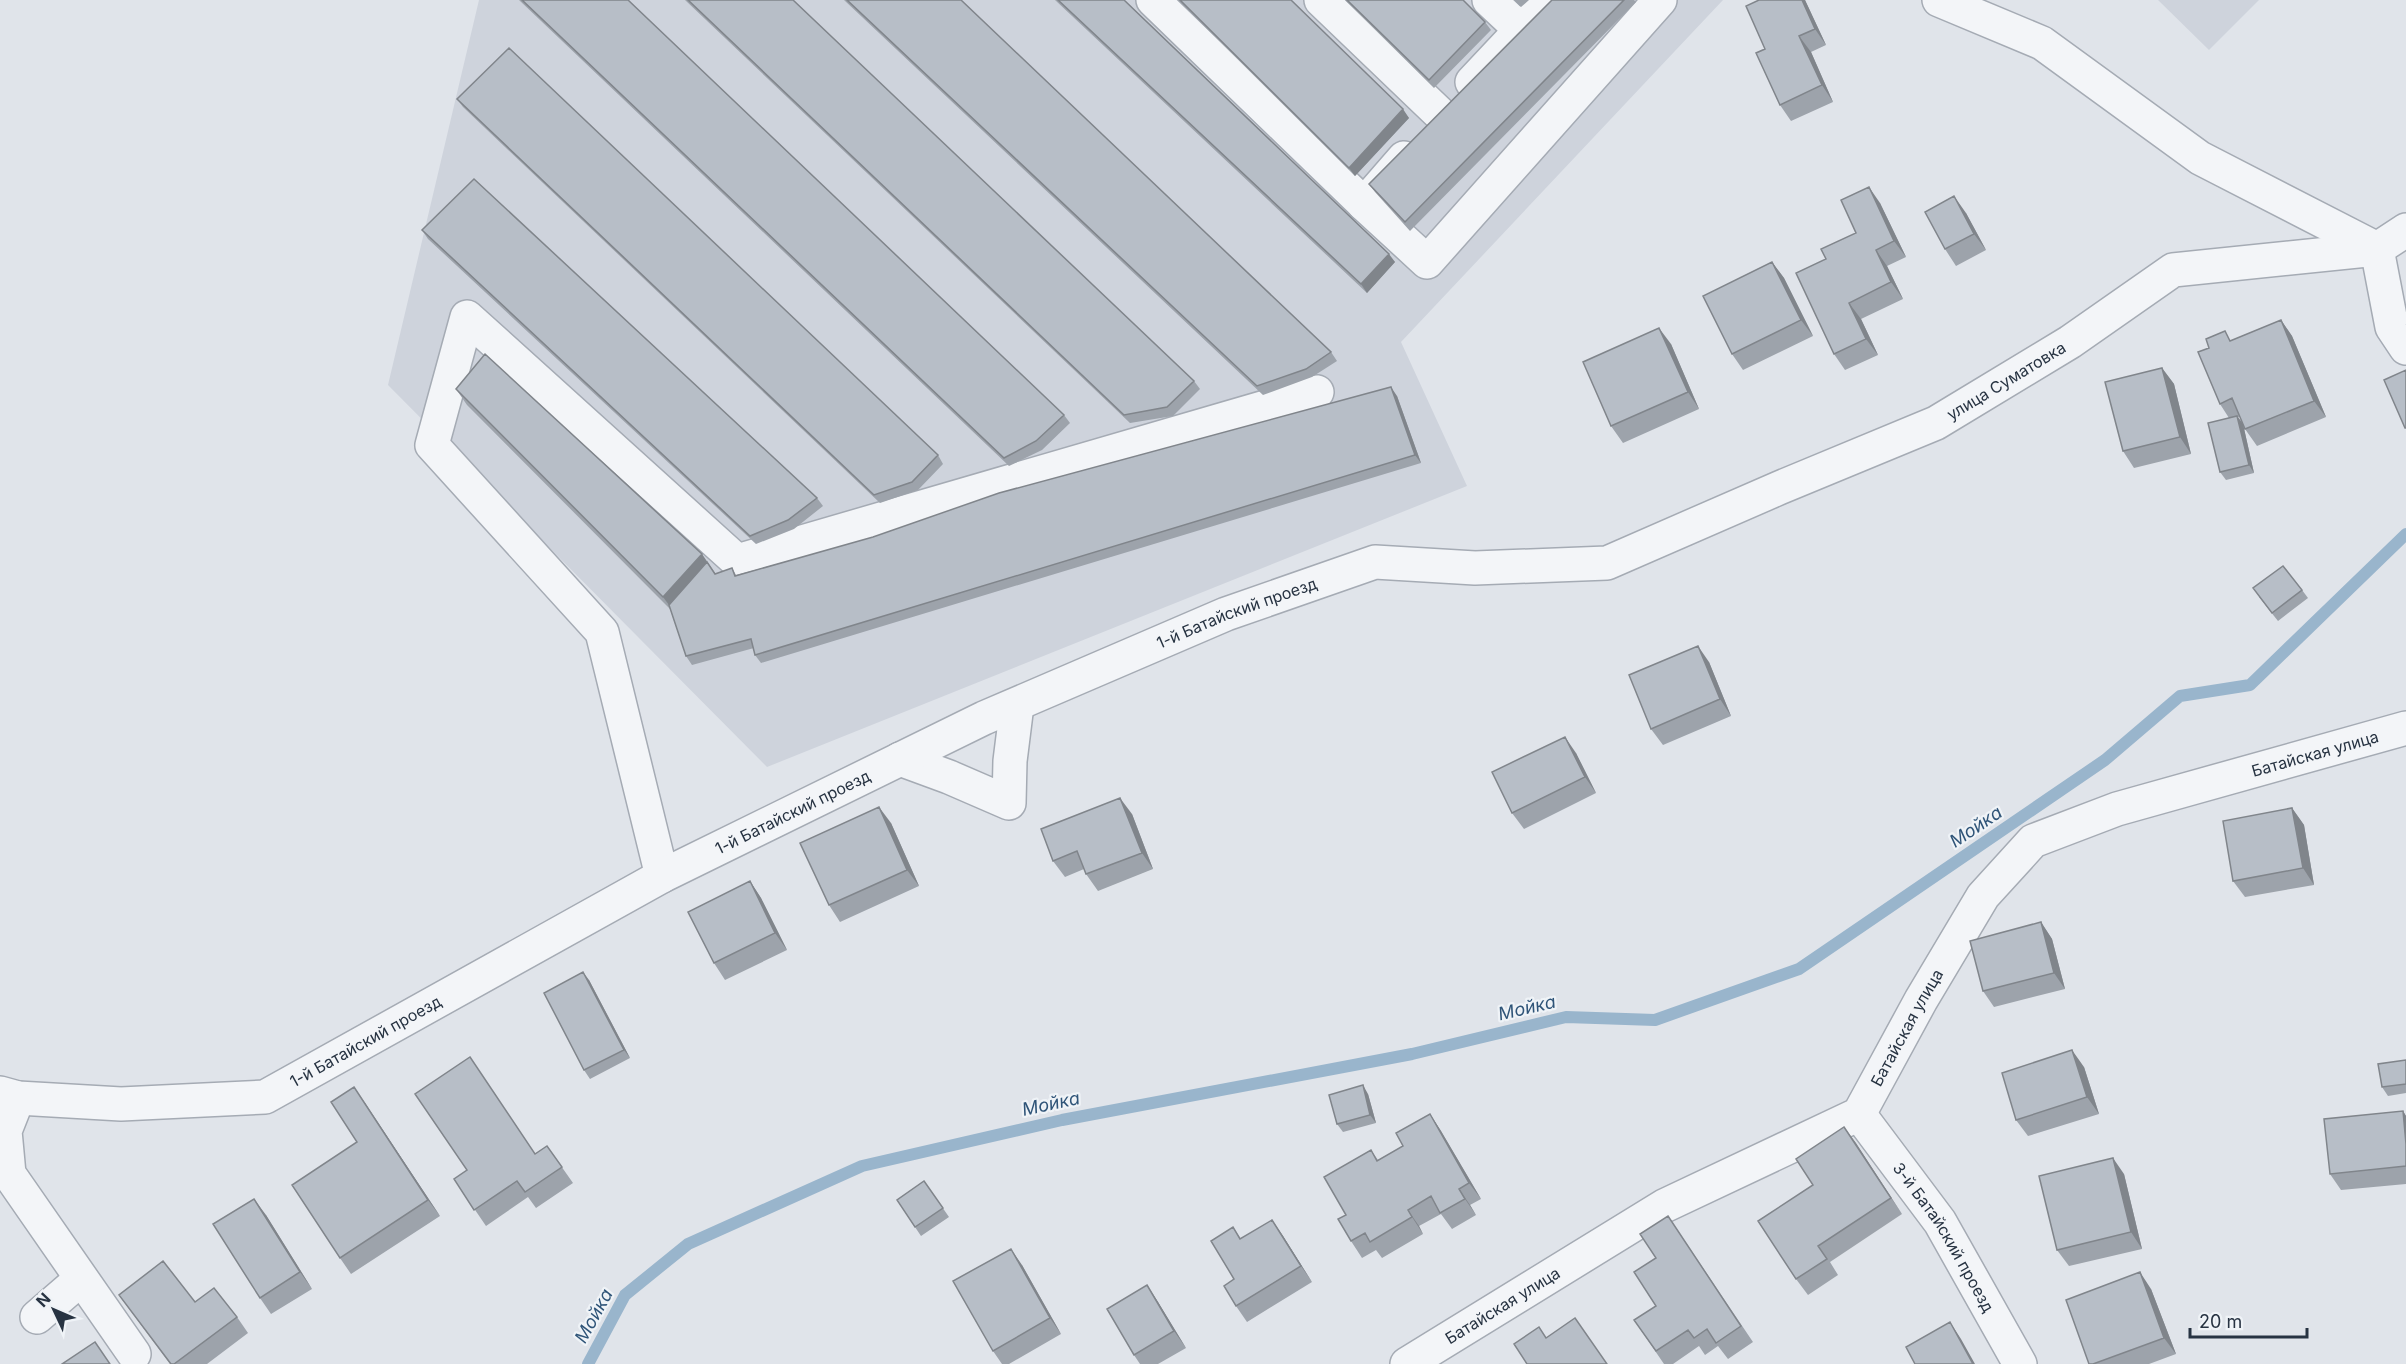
<svg xmlns="http://www.w3.org/2000/svg" width="2406" height="1364" viewBox="0 0 2406 1364" font-family="Inter,sans-serif">
<rect width="100%" height="100%" fill="#e0e4ea"/>
<path fill="#ced3dc" d="M479,0H1723L1401,342L1467,486L767,767L388,385Z
M2158,0H2259L2209,50Z"/>
<g fill="none" stroke-linecap="round" stroke-linejoin="round">
<path stroke="#99b5cc" stroke-width="12" d="M588,1364L625,1295L688,1244L862,1166L1062,1120L1412,1054L1566,1017L1655,1020L1799,969L2105,760L2180,696L2250,685L2406,534"/>
<defs>
<g id="minor">
<path d="M1153,0L1364,204L1404,158"/>
<path d="M1321,0L1441,115"/>
<path d="M1489,0L1521,30"/>
<path d="M1939,0L2042,43L2200,158L2377,249L2392,327L2406,348"/>
<path d="M1472,82L1549,0"/>
<path d="M1364,204L1427,262L1660,0"/>
<path d="M900,759L949,777L1009,803L1010,761L1017,705"/>
<path d="M662,876L602,632L432,445L467,317L737,561L1317,392"/>
<path id="s1" d="M0,1093L18,1098L121,1104L265,1097L662,876L984,718L1226,614L1375,562L1475,568L1607,563L1779,488L1936,423L2070,342L2173,270L2377,249L2406,230"/>
<path d="M18,1098L5,1131L9,1174L134,1354"/>
<path id="s2" d="M1859,1114L1940,1222L2020,1364"/>
<path d="M37,1317L81,1279"/>
<path id="s3" d="M1407,1364L1664,1206L1859,1114L1921,1000L1983,896L2033,841L2117,809L2406,728"/>
</g>
</defs>
<use href="#minor" stroke="#a5abb4" stroke-width="36"/>
<use href="#minor" stroke="#f3f5f8" stroke-width="33"/>
</g>
<path fill="#9da3ab" d="M519,0H628L1064,415L1070,423L1042,450L1009,466Z
M685,0H793L1194,381L1200,389L1173,416L1130,423Z
M844,0H961L1331,352L1337,361L1312,377L1263,395Z
M1055,0H1124L1395,262L1367,293Z
M1178,0H1291L1409,118L1355,176Z
M1345,0H1463L1485,22L1491,30L1434,88Z
M1514,0H1529L1521,7Z
M1552,0H1634L1636,2L1410,231L1375,192L1369,184Z
M1805,0L1826,45L1811,52L1833,102L1791,121L1780,105L1765,49Z
M457,99L938,455L943,464L918,490L880,503L463,107Z
M1880,203L1906,257L1887,266L1903,299L1861,319L1878,355L1845,370L1834,354L1856,233Z
M1966,213L1986,250L1956,266L1945,249Z
M422,230L817,498L823,506L794,529L756,544L428,239Z
M1772,262L1784,278L1813,336L1743,370L1732,354Z
M2281,320L2292,336L2326,417L2257,446L2245,429L2240,417H2238L2243,424L2254,473L2226,480L2220,472L2229,418L2220,404L2232,340Z
M1671,344L1699,409L1623,443L1611,426Z
M2162,368L2174,384L2191,454L2134,468L2123,451Z
M456,389L715,574L732,568L736,575L1397,396L1421,463L761,663L755,655L754,648L692,665L686,656L670,609L467,405Z
M2302,590L2308,598L2278,621L2259,597Z
M1709,662L1731,716L1663,745L1651,729Z
M1576,753L1596,793L1524,829L1512,813Z
M2292,808L2304,825L2314,885L2245,897L2233,881Z
M1132,814L1153,869L1098,891L1086,874L1084,869L1065,877L1053,861Z
M891,823L919,886L840,922L829,905Z
M750,881L761,898L787,950L725,980L714,963Z
M2041,922L2052,939L2065,989L1994,1007L1983,991Z
M589,980L630,1058L590,1079L584,1070Z
M2406,1060V1093L2388,1096L2382,1087Z
M2084,1067L2099,1114L2028,1136L2016,1120Z
M1368,1094L1376,1123L1343,1132L1337,1124Z
M365,1103L440,1216L351,1274L340,1258L357,1142Z
M2403,1111L2406,1116V1184L2341,1190L2330,1174Z
M1430,1114L1441,1131L1481,1199L1470,1205L1476,1215L1452,1229L1441,1214L1419,1226L1423,1234L1382,1258L1376,1250L1362,1258L1351,1241L1346,1215L1371,1150L1378,1160L1403,1146Z
M1844,1127L1902,1214L1830,1262L1838,1275L1808,1295L1796,1279L1813,1185Z
M547,1146L573,1183L536,1208L528,1197L486,1226L454,1179L535,1154Z
M2124,1174L2142,1249L2069,1266L2057,1250Z
M924,1181L949,1217L921,1236L897,1200Z
M266,1215L312,1289L271,1314L260,1298Z
M1668,1216L1753,1342L1728,1359L1718,1346L1705,1355L1699,1346L1673,1364H1664L1634,1320L1656,1306V1258Z
M1272,1220L1283,1236L1312,1282L1247,1322L1236,1306L1234,1279L1233,1227L1241,1239Z
M1022,1265L1061,1334L1009,1364H1002L993,1351Z
M1147,1285L1158,1302L1186,1348L1158,1364H1140L1134,1355Z
M2151,1289L2176,1354L2149,1364H2089Z
M119,1295L237,1317L248,1333L207,1364H170Z"/>
<path fill="#80858b" d="M1802,0H1805L1826,45L1815,29Z
M1799,36L1811,52L1833,102L1822,85Z
M1403,109L1409,118L1355,176L1349,168Z
M1869,187L1880,203L1906,257L1894,241Z
M1954,196L1966,213L1986,250L1974,234Z
M1876,250L1887,266L1903,299L1891,282Z
M1389,254L1395,262L1367,293L1361,284Z
M1772,262L1784,278L1813,336L1801,320Z
M1849,303L1861,319L1878,355L1866,339Z
M2281,320L2292,336L2326,417L2314,401Z
M1659,328L1671,344L1699,409L1688,392Z
M2162,368L2174,384L2191,454L2180,437Z
M1391,387L1397,396L1421,463L1415,455Z
M2237,416L2243,424L2254,473L2249,465Z
M702,554L721,582L675,613L663,597Z
M1698,646L1709,662L1731,716L1720,699Z
M1565,737L1576,753L1596,793L1585,777Z
M1120,798L1132,814L1153,869L1142,853Z
M879,807L891,823L919,886L907,870Z
M2292,808L2304,825L2314,885L2303,868Z
M750,881L761,898L787,950L775,933Z
M2041,922L2052,939L2065,989L2054,973Z
M583,972L589,980L630,1058L624,1050Z
M2072,1050L2084,1067L2099,1114L2087,1097Z
M1363,1085L1368,1094L1376,1123L1370,1115Z
M354,1087L365,1103L440,1216L428,1200Z
M2403,1111L2406,1116V1144Z
M1430,1114L1441,1131L1481,1199L1469,1183Z
M1844,1127L1856,1143L1902,1214L1891,1198Z
M2113,1158L2124,1174L2142,1249L2131,1232Z
M1459,1189L1470,1205L1476,1215L1465,1199Z
M254,1199L266,1215L312,1289L300,1272Z
M1408,1210L1419,1226L1423,1234L1412,1217Z
M1272,1220L1283,1236L1312,1282L1301,1266Z
M1011,1249L1022,1265L1061,1334L1050,1318Z
M2140,1272L2151,1289L2176,1354L2164,1338Z
M1147,1285L1158,1302L1186,1348L1174,1331Z
M1950,1322L1961,1339L1975,1364H1973Z"/>
<path fill="#b7bec7" stroke="#80858b" stroke-width="1.5" d="M522,0H628L1064,415L1036,441L1004,458Z
M688,0H793L1194,381L1167,407L1124,415Z
M847,0H961L1331,352L1306,369L1257,386Z
M1058,0H1124L1389,254L1361,284Z
M1180,0H1291L1403,109L1349,168Z
M1347,0H1463L1485,22L1429,80Z
M1552,0H1624L1405,222L1369,184Z
M1759,0H1802L1815,29L1799,36L1822,85L1780,105L1756,53L1765,49L1746,6Z
M509,48L938,455L912,482L874,495L457,99Z
M474,179L817,498L788,520L750,536L422,230Z
M1869,187L1894,241L1876,250L1891,282L1849,303L1866,339L1834,354L1796,273L1826,259L1821,249L1856,233L1841,200Z
M1954,196L1974,234L1945,249L1925,212Z
M1772,262L1801,320L1732,354L1703,296Z
M2281,320L2314,401L2245,429L2232,398L2220,404L2198,352L2209,348L2206,339L2225,331L2230,341Z
M1659,328L1688,392L1611,426L1583,362Z
M485,354L702,554L663,597L456,389Z
M2162,368L2180,437L2123,451L2105,382Z
M2406,370V428H2405L2384,380Z
M1391,387L1415,455L755,655L751,639L686,656L669,605L707,562L715,574L732,568L735,576L873,537L999,493Z
M2237,416L2249,465L2220,472L2208,423Z
M2283,566L2302,590L2272,613L2253,588Z
M1698,646L1720,699L1651,729L1629,675Z
M1565,737L1585,777L1512,813L1492,772Z
M1120,798L1142,853L1086,874L1077,851L1053,861L1041,829Z
M879,807L907,870L829,905L800,843Z
M2292,808L2303,868L2233,881L2223,821Z
M750,881L775,933L714,963L688,912Z
M2041,922L2054,973L1983,991L1970,941Z
M583,972L624,1050L584,1070L544,993Z
M2072,1050L2087,1097L2016,1120L2002,1073Z
M470,1057L535,1154L547,1146L562,1167L525,1192L517,1181L474,1210L454,1179L467,1170L415,1094Z
M2406,1060V1084L2382,1087L2378,1064Z
M1363,1085L1370,1115L1337,1124L1329,1095Z
M354,1087L428,1200L340,1258L292,1185L357,1142L331,1102Z
M2403,1111L2406,1144V1166L2330,1174L2324,1119Z
M1430,1114L1469,1183L1459,1189L1465,1199L1440,1213L1431,1196L1408,1210L1412,1217L1370,1242L1365,1233L1351,1241L1338,1219L1346,1215L1324,1177L1371,1150L1377,1161L1403,1146L1396,1133Z
M1844,1127L1891,1198L1818,1246L1827,1259L1796,1279L1758,1221L1813,1185L1796,1159Z
M2113,1158L2131,1232L2057,1250L2039,1176Z
M924,1181L943,1208L915,1227L897,1200Z
M254,1199L300,1272L260,1298L213,1224Z
M1668,1216L1741,1326L1716,1343L1707,1329L1694,1338L1688,1330L1656,1351L1634,1320L1656,1306L1634,1272L1656,1258L1640,1234Z
M1272,1220L1301,1266L1236,1306L1224,1286L1234,1279L1211,1241L1233,1227L1240,1239Z
M1011,1249L1050,1318L993,1351L953,1281Z
M163,1261L195,1302L214,1288L237,1317L174,1364H171L119,1295Z
M2140,1272L2164,1338L2093,1364H2089L2066,1300Z
M1147,1285L1174,1331L1134,1355L1107,1309Z
M1575,1318L1607,1364H1527L1514,1344L1539,1327L1546,1338Z
M1950,1322L1973,1364H1915L1906,1347Z
M95,1342L110,1364H62Z"/>
<g text-anchor="middle" stroke-width="4.5" stroke-linejoin="round" paint-order="stroke">
<g font-size="16" fill="#273342" stroke="#eff3f7">
<text dy="6" stroke="none"><textPath href="#s1" startOffset="2172">улица Суматовка</textPath></text>
<text dy="6" stroke="none"><textPath href="#s1" startOffset="1353">1-й Батайский проезд</textPath></text>
<text dy="6" stroke="none"><textPath href="#s3" startOffset="1138">Батайская улица</textPath></text>
<text dy="6" stroke="none"><textPath href="#s1" startOffset="866">1-й Батайский проезд</textPath></text>
<text dy="6" stroke="none"><textPath href="#s3" startOffset="616">Батайская улица</textPath></text>
<text dy="6" stroke="none"><textPath href="#s1" startOffset="381">1-й Батайский проезд</textPath></text>
<text dy="6" stroke="none"><textPath href="#s2" startOffset="150">3-й Батайский проезд</textPath></text>
<text dy="6" stroke="none"><textPath href="#s3" startOffset="112">Батайская улица</textPath></text>
</g>
<g font-size="18" font-style="italic" fill="#2f5478" stroke="#eff3f7">
<text transform="translate(1976 827) rotate(-34)" y="6">Мойка</text>
<text transform="translate(1527 1008) rotate(-13)" y="6">Мойка</text>
<text transform="translate(1051 1104) rotate(-12)" y="6">Мойка</text>
<text transform="translate(594 1316) rotate(-61)" y="6">Мойка</text>
</g>
</g>
<g transform="translate(54 1310) rotate(314)" stroke="#eff3f7" stroke-width="4.5" paint-order="stroke">
<path d="M0-4.5L10 22L0 15L-10 22Z" fill="#273342"/>
<text y="-9" font-size="16" font-weight="bold" text-anchor="middle" fill="#273342">N</text>
</g>
<path d="M2190 1328v9h117v-9" fill="none" stroke="#273342" stroke-width="3"/>
<text x="2199" y="1328" font-size="18" fill="#273342" stroke="#eff3f7" stroke-width="4.5" paint-order="stroke">20 m</text>
</svg>
